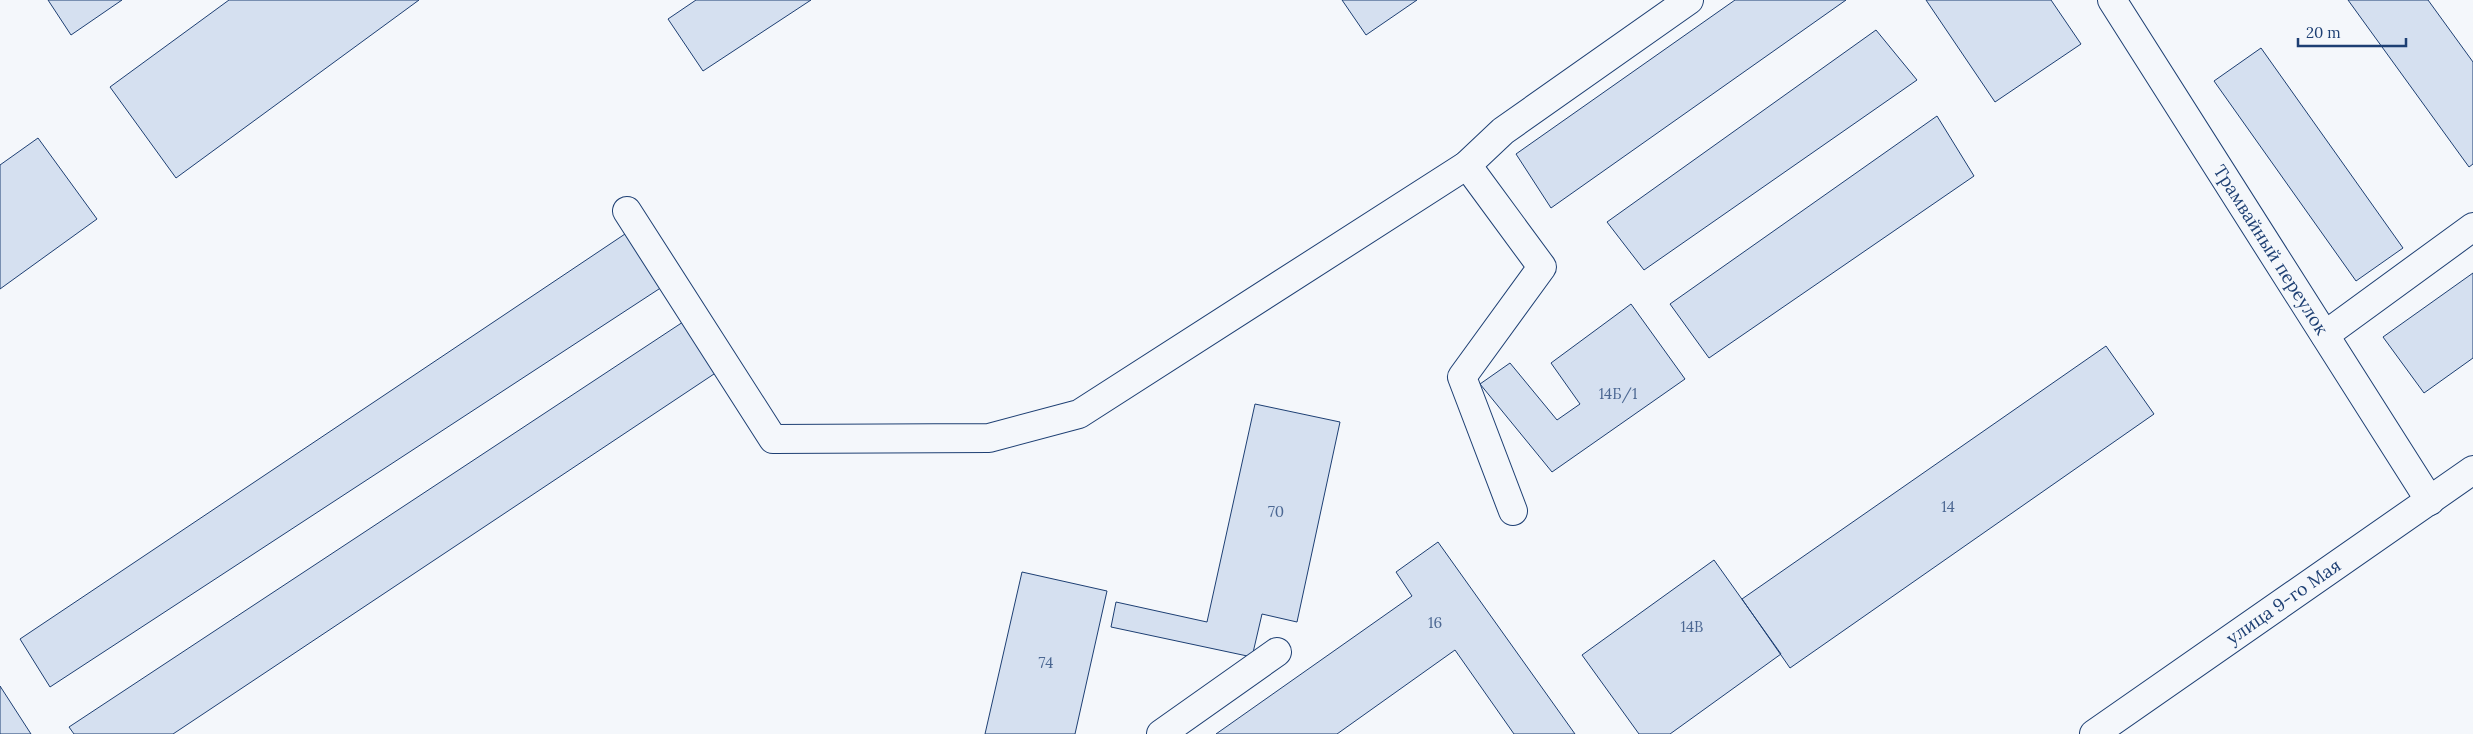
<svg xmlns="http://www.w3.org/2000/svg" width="2473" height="734" viewBox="0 0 2473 734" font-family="Lora,serif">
<rect width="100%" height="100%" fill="#f4f7fb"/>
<path fill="#d5e0f0" stroke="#1d3f73" d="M48,0H122L71,35Z
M229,0H419L176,178L110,87Z
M696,0H811L703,71L668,19Z
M1342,0H1417L1366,35Z
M1735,0H1846L1551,208L1516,154Z
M1926,0H2051L2081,44L1995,102Z
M2348,0H2428L2473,62V164L2469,167Z
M1876,30L1917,80L1644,270L1607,222Z
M2261,48L2403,248L2356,281L2214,81Z
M1937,116L1974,176L1709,358L1670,304Z
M38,138L97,219L0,289V165Z
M628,232L662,287L50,687L20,639Z
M2473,273V358L2424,393L2383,337Z
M1631,304L1685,379L1552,472L1480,384L1510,363L1557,420L1580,404L1551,363Z
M686,320L720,370L173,734H74L69,727Z
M2106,346L2154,414L1790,668L1742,599Z
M1255,404L1340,422L1297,622L1262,614L1252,657L1111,627L1116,602L1207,622Z
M1438,542L1575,734H1514L1455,650L1337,734H1216L1412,596L1396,572Z
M1714,560L1781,654L1670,734H1639L1582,655Z
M1022,572L1107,591L1075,734H985Z
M0,686L31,734H0Z"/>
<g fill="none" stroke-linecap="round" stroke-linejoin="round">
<defs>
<g id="minor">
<path id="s1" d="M2112,0L2430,501"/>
<path d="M1467,165L1542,267L1462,377L1513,511"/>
<path d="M627,211L773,439L989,438L1079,414L1467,165L1503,131L1689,0"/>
<path d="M2325,335L2473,227"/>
<path d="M1161,734L1277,652"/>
</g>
<g id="major">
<path id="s2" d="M2094,734L2473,470"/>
</g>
</defs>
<use href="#minor" stroke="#1d3f73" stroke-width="30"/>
<use href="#major" stroke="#1d3f73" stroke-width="30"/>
<use href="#minor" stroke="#f4f7fb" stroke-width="28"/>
<use href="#major" stroke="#f4f7fb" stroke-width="28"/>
</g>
<g text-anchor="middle" stroke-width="4" stroke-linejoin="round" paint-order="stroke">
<g font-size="15" fill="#4b6792">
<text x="1618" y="399">14Б/1</text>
<text x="1948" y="512">14</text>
<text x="1276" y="517">70</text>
<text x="1435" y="628">16</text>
<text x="1692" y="632">14В</text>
<text x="1046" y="668">74</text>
</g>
<g font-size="18" fill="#1d3f73" stroke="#f4f7fb">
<text dy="6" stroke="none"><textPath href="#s1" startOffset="296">Трамвайный переулок</textPath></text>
<text dy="6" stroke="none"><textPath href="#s2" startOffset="231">улица 9-го Мая</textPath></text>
</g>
</g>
<path d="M2298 38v8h108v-8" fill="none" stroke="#1d3f73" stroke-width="2.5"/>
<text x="2306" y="38" font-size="15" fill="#1d3f73" stroke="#f4f7fb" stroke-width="4" paint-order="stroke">20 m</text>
</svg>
